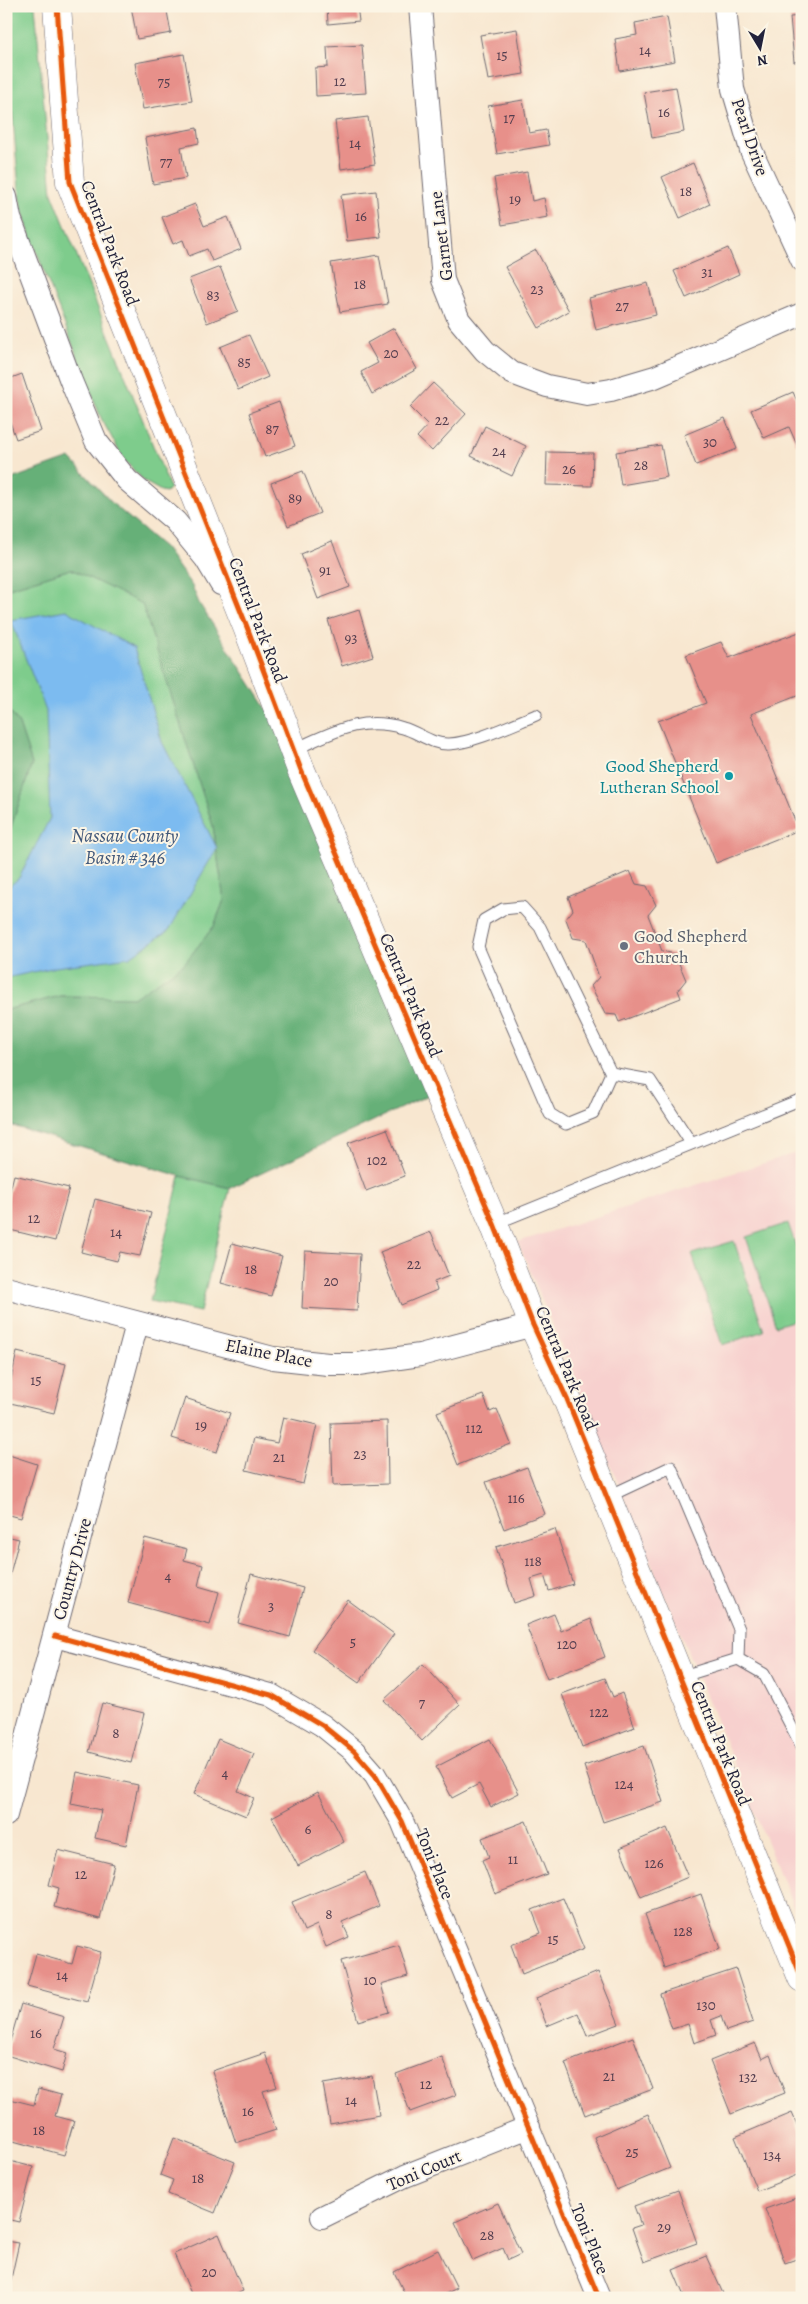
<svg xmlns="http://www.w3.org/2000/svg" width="808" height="2304" viewBox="0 0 808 2304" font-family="Alegreya,serif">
<rect width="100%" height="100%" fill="#fcf5e5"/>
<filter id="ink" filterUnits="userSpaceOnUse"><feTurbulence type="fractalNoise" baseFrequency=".02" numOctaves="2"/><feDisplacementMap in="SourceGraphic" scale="10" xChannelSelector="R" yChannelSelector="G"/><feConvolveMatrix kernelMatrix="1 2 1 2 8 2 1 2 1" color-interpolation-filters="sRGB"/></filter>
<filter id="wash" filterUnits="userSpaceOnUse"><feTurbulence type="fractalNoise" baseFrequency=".0096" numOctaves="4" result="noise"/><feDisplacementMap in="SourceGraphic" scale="20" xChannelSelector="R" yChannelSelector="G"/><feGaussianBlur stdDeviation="1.12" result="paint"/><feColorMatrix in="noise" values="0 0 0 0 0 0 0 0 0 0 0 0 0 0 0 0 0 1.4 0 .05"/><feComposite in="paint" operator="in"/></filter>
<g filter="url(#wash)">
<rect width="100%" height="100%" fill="#f8e7d0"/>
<path fill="#f7d0ce" d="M802,1151V1927L518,1242Z"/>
<path fill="#7ecc8c" stroke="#507764" d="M6,6H35L52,193L170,488L166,492L161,491L145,482L124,460L101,418L30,235L22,209L19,189L6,36Z
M71,569L142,603L213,826L224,900L214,926L184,964L135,997L60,996L6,1010V842L32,764L19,724L6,707V589Z
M180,1176L230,1188L200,1312L150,1301Z
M788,1223L802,1263V1318L776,1326L746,1237Z
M734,1241L764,1331L722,1345L692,1254Z"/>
<path fill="#66b078" stroke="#44695a" d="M70,458L113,504L165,548L192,586L199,603L269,712L433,1093L230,1188L180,1176L6,1124V1010L60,996L135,997L184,964L214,926L224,900L213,826L142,604L71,569L6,589V481Z
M6,707L19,724L32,764L6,842Z"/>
<path fill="#7bbbf0" stroke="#4e6e96" d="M66,610L134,648L162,742L217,848L169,930L130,957L56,967L6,978V889L19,878L50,818L46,711L11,620Z"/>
<g id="blocks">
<path fill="#e7908a" d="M131,6H166L171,33L137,39Z
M327,6H357L359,21L328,24Z
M802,16V61L794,62L790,17Z
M667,17L675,61L620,71L615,39L637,35L635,23Z
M517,29L524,74L488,80L480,35Z
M362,45L366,93L316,96L315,68L328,67L327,47Z
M184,54L192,101L143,109L135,63Z
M676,87L684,132L652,138L644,92Z
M523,100L529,133L546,130L549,145L497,154L488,106Z
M368,117L375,164L341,169L335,121Z
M197,128L199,143L181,147L186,178L153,184L145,138Z
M693,163L710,204L680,218L662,177Z
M527,172L532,201L544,198L548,217L502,225L494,178Z
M376,191L381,237L347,241L341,195Z
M195,204L204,226L228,217L241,249L212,261L207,249L189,256L183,240L173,244L162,217Z
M728,248L739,274L686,298L674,271Z
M536,250L569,311L539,328L505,267Z
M379,255L388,304L340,312L331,263Z
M220,267L238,311L207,323L189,279Z
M648,283L656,315L596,330L589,298Z
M394,328L417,369L372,394L361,372L378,363L367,343Z
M249,335L268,377L238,390L220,347Z
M22,374L41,431L16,439L10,422L6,423V380Z
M433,383L466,414L432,451L417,437L428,425L410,407Z
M793,392L802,412V443L797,445L789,427L764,438L751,410Z
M279,402L295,446L265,457L249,413Z
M725,418L737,449L696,465L684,435Z
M485,426L526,446L512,476L471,456Z
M661,445L667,477L621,485L616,452Z
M547,452L593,453L592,486L546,485Z
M303,471L320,513L288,526L271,483Z
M332,541L350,587L318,599L301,554Z
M359,610L373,656L342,666L328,620Z
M802,631V694L751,714L799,830L716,863L658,721L706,703L686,655L721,642L729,658Z
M630,871L636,884L647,886L656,905L648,915L662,951L675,954L686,980L678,990L681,998L619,1022L616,1015L605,1014L591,986L599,977L586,940L573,938L566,919L573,910L568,897Z
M387,1129L405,1176L366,1191L348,1143Z
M14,1175L69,1188L55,1241L6,1229V1206Z
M95,1199L151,1213L140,1256L120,1252L117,1261L81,1252Z
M431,1232L449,1276L434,1282L437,1290L401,1305L380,1252Z
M232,1243L282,1256L271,1296L221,1283Z
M305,1251L360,1254L357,1311L302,1308Z
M17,1352L66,1364L54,1413L6,1402Z
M483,1395L490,1412L497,1409L511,1444L458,1465L437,1412Z
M185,1398L230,1413L217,1452L172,1438Z
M283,1417L317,1425L303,1484L246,1470L254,1438L277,1443Z
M387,1421L388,1484L333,1486L331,1423Z
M6,1454L37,1464L21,1518L6,1514Z
M527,1467L545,1514L504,1529L486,1482Z
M555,1529L573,1584L549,1591L544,1575L531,1579L536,1596L514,1603L496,1547Z
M6,1536L19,1539L7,1586H6Z
M145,1538L187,1549L184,1560L203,1565L198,1586L219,1592L210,1625L128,1603Z
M251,1574L303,1588L290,1637L238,1623Z
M348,1600L394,1634L359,1683L312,1650Z
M554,1614L561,1631L591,1619L605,1657L547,1679L526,1625Z
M423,1664L460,1705L422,1741L384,1700Z
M605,1678L613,1697L622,1693L635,1727L582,1747L562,1694Z
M102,1703L144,1713L131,1763L89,1752Z
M218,1739L254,1754L238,1791L254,1798L246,1816L194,1794Z
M490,1739L519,1793L491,1807L479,1784L452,1798L436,1767Z
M644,1746L663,1802L603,1822L584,1766Z
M77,1772L138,1785L126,1845L95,1838L101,1810L71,1804Z
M318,1792L344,1842L298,1866L272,1817Z
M526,1821L547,1874L495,1894L482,1860L489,1857L482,1838Z
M667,1828L688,1877L641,1897L620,1848Z
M58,1850L114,1864L100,1919L54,1907L59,1888L49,1885Z
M365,1872L379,1906L342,1922L349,1937L326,1947L317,1925L304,1931L292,1902Z
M701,1894L720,1949L664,1968L645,1914Z
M563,1898L584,1949L522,1974L511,1945L541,1933L532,1910Z
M399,1945L408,1976L381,1984L389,2012L358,2021L341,1961Z
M77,1946L101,1952L87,2002L27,1986L36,1954L72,1964Z
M736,1969L753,2022L726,2031L721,2016L711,2020L716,2035L694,2043L688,2024L672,2029L660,1994Z
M598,1972L619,2024L587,2036L578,2013L547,2026L536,1998Z
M21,2004L64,2017L54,2049L67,2053L62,2072L6,2055Z
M633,2037L653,2089L585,2115L565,2063Z
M755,2043L762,2059L770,2055L785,2093L731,2114L710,2061Z
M265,2053L277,2087L263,2091L276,2130L236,2143L212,2071Z
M442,2057L456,2095L410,2112L396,2074Z
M372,2076L379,2115L330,2124L323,2084Z
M38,2089L61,2095L55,2116L74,2121L64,2155L6,2139V2098L34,2105Z
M792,2113L802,2136V2173L757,2191L735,2137Z
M648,2114L670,2168L616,2190L594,2137Z
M174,2138L235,2162L215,2213L168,2194L173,2180L160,2175Z
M6,2160L33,2167L19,2222L6,2219Z
M678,2190L697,2243L644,2262L632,2228L641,2225L634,2206Z
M802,2196V2239L800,2240L802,2257L785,2263L765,2209Z
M498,2203L521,2254L508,2260L503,2248L473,2261L455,2222Z
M219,2234L243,2291L228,2298H193L174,2254Z
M6,2241L19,2243L7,2297H6Z
M438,2250L457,2288L437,2298H407L394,2272Z
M706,2256L725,2298H680L684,2296L673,2270Z"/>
</g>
</g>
<g filter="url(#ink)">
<use href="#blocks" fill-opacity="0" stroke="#6d676f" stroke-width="1"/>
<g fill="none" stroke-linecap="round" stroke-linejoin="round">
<defs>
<path id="lane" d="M293,750C332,733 360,715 403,728C418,732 432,745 449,744C474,743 513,724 536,715
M522,907L540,927L611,1073L593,1113L566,1124L550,1114L478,947L484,920L503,909Z
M611,1073L650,1080L691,1143
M494,1224L802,1099
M607,1497L671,1467L739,1629L738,1659
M680,1677L738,1659L764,1674L802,1747"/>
<path id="street" d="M420,6L443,280L459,320L485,351L512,373L547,386L587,394L611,390L655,377L802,314
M725,6L733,89L751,150L802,260
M6,197L10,218L71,381L96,441L127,480L175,521L206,559L221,584
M6,1288L273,1358L328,1364H358L420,1355L533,1325
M55,1636L271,1695L322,1725L354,1751L375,1775L402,1821L599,2298
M6,1815L137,1324
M322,2217L405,2176L529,2127"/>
<path id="secondary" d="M57,6L70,182L247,627L301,770L494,1224L533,1325L567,1399L802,1978"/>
</defs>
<use href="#lane" stroke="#6d676f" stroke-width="13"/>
<use href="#street" stroke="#6d676f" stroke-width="24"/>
<use href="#secondary" stroke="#6d676f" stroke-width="29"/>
<use href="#lane" stroke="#fff" stroke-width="11"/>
<use href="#street" stroke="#fff" stroke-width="22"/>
<use href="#secondary" stroke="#fff" stroke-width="28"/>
<defs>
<path id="cycleway" d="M57,6L70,182L247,627L301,770L494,1224L533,1325L567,1399L802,1978
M55,1636L271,1695L322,1725L354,1751L375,1775L402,1821L599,2298"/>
</defs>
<use href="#cycleway" stroke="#fcf5e5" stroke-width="8"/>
<use href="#cycleway" stroke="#e8590c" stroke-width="5"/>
</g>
</g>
<circle fill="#0f9aa8" stroke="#fcf5e5" stroke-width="2" cx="729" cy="776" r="5"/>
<circle fill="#6b7280" stroke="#fcf5e5" stroke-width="2" cx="624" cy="946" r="5"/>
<g text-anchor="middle" stroke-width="4" stroke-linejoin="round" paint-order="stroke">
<g font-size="15" fill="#533e4f">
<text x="645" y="55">14</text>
<text x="502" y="60">15</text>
<text x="340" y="86">12</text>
<text x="164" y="87">75</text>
<text x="664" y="117">16</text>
<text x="509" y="123">17</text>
<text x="355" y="148">14</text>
<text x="166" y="167">77</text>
<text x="686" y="196">18</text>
<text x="515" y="204">19</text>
<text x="361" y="221">16</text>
<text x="707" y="277">31</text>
<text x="360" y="289">18</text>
<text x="537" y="294">23</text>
<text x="213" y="300">83</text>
<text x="622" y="311">27</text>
<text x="391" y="358">20</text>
<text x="244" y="367">85</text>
<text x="442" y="425">22</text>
<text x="272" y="434">87</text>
<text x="710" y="447">30</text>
<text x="499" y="456">24</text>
<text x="641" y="470">28</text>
<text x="569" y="474">26</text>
<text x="295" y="503">89</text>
<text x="325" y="575">91</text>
<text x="351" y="643">93</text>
<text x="377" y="1165">102</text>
<text x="34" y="1223">12</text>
<text x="116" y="1237">14</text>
<text x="414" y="1269">22</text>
<text x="251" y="1274">18</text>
<text x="331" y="1286">20</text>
<text x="36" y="1385">15</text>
<text x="201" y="1430">19</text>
<text x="474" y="1433">112</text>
<text x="360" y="1459">23</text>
<text x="279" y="1462">21</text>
<text x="516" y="1503">116</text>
<text x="533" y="1566">118</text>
<text x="168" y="1581">4</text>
<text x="271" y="1611">3</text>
<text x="353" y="1647">5</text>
<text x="567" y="1649">120</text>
<text x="422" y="1708">7</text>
<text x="599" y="1717">122</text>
<text x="116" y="1738">8</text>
<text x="225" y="1778">4</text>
<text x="624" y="1789">124</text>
<text x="308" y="1834">6</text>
<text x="513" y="1864">11</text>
<text x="654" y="1868">126</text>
<text x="81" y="1879">12</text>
<text x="329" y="1919">8</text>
<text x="683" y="1936">128</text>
<text x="553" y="1944">15</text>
<text x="62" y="1980">14</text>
<text x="370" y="1985">10</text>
<text x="706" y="2010">130</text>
<text x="36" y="2038">16</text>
<text x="609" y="2081">21</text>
<text x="748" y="2082">132</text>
<text x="426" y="2089">12</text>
<text x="351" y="2105">14</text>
<text x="248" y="2116">16</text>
<text x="39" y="2135">18</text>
<text x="632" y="2157">25</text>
<text x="772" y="2160">134</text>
<text x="198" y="2183">18</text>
<text x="664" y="2232">29</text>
<text x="487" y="2240">28</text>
<text x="209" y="2277">20</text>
</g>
<g font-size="18" fill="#22223b" stroke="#fcf5e5">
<text transform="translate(750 137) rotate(71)" y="6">Pearl Drive</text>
<text transform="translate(441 236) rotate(-97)" y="6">Garnet Lane</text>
<text transform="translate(110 243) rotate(69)" y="6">Central Park Road</text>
<text transform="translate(258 620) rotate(69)" y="6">Central Park Road</text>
<text transform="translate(411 995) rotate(67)" y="6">Central Park Road</text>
<text transform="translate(269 1353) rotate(11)" y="6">Elaine Place</text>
<text transform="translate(567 1368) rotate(67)" y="6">Central Park Road</text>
<text transform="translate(72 1569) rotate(-75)" y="6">Country Drive</text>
<text transform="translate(721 1743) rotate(68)" y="6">Central Park Road</text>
<text transform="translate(435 1864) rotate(68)" y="6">Toni Place</text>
<text transform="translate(424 2170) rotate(-23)" y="6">Toni Court</text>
<text transform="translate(590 2239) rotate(68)" y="6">Toni Place</text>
</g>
<g font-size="18" fill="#0d838f" stroke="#fcf5e5" text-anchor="end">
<text x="719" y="772">Good Shepherd<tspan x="719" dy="21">Lutheran School</tspan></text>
</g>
<g font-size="18" fill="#5b616d" stroke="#fcf5e5" text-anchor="start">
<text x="634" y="942">Good Shepherd<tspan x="634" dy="21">Church</tspan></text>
</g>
<g font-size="19" font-style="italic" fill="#41587a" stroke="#fcf5e5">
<text x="125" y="842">Nassau County<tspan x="125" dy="22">Basin # 346</tspan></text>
</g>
</g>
<rect width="808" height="2304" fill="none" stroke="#fcf5e5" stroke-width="25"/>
<g transform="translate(760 48) rotate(170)" stroke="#fcf5e5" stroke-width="4" paint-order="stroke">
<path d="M0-4L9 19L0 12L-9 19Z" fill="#22223b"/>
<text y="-8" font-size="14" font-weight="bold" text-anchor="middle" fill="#22223b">N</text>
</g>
</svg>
